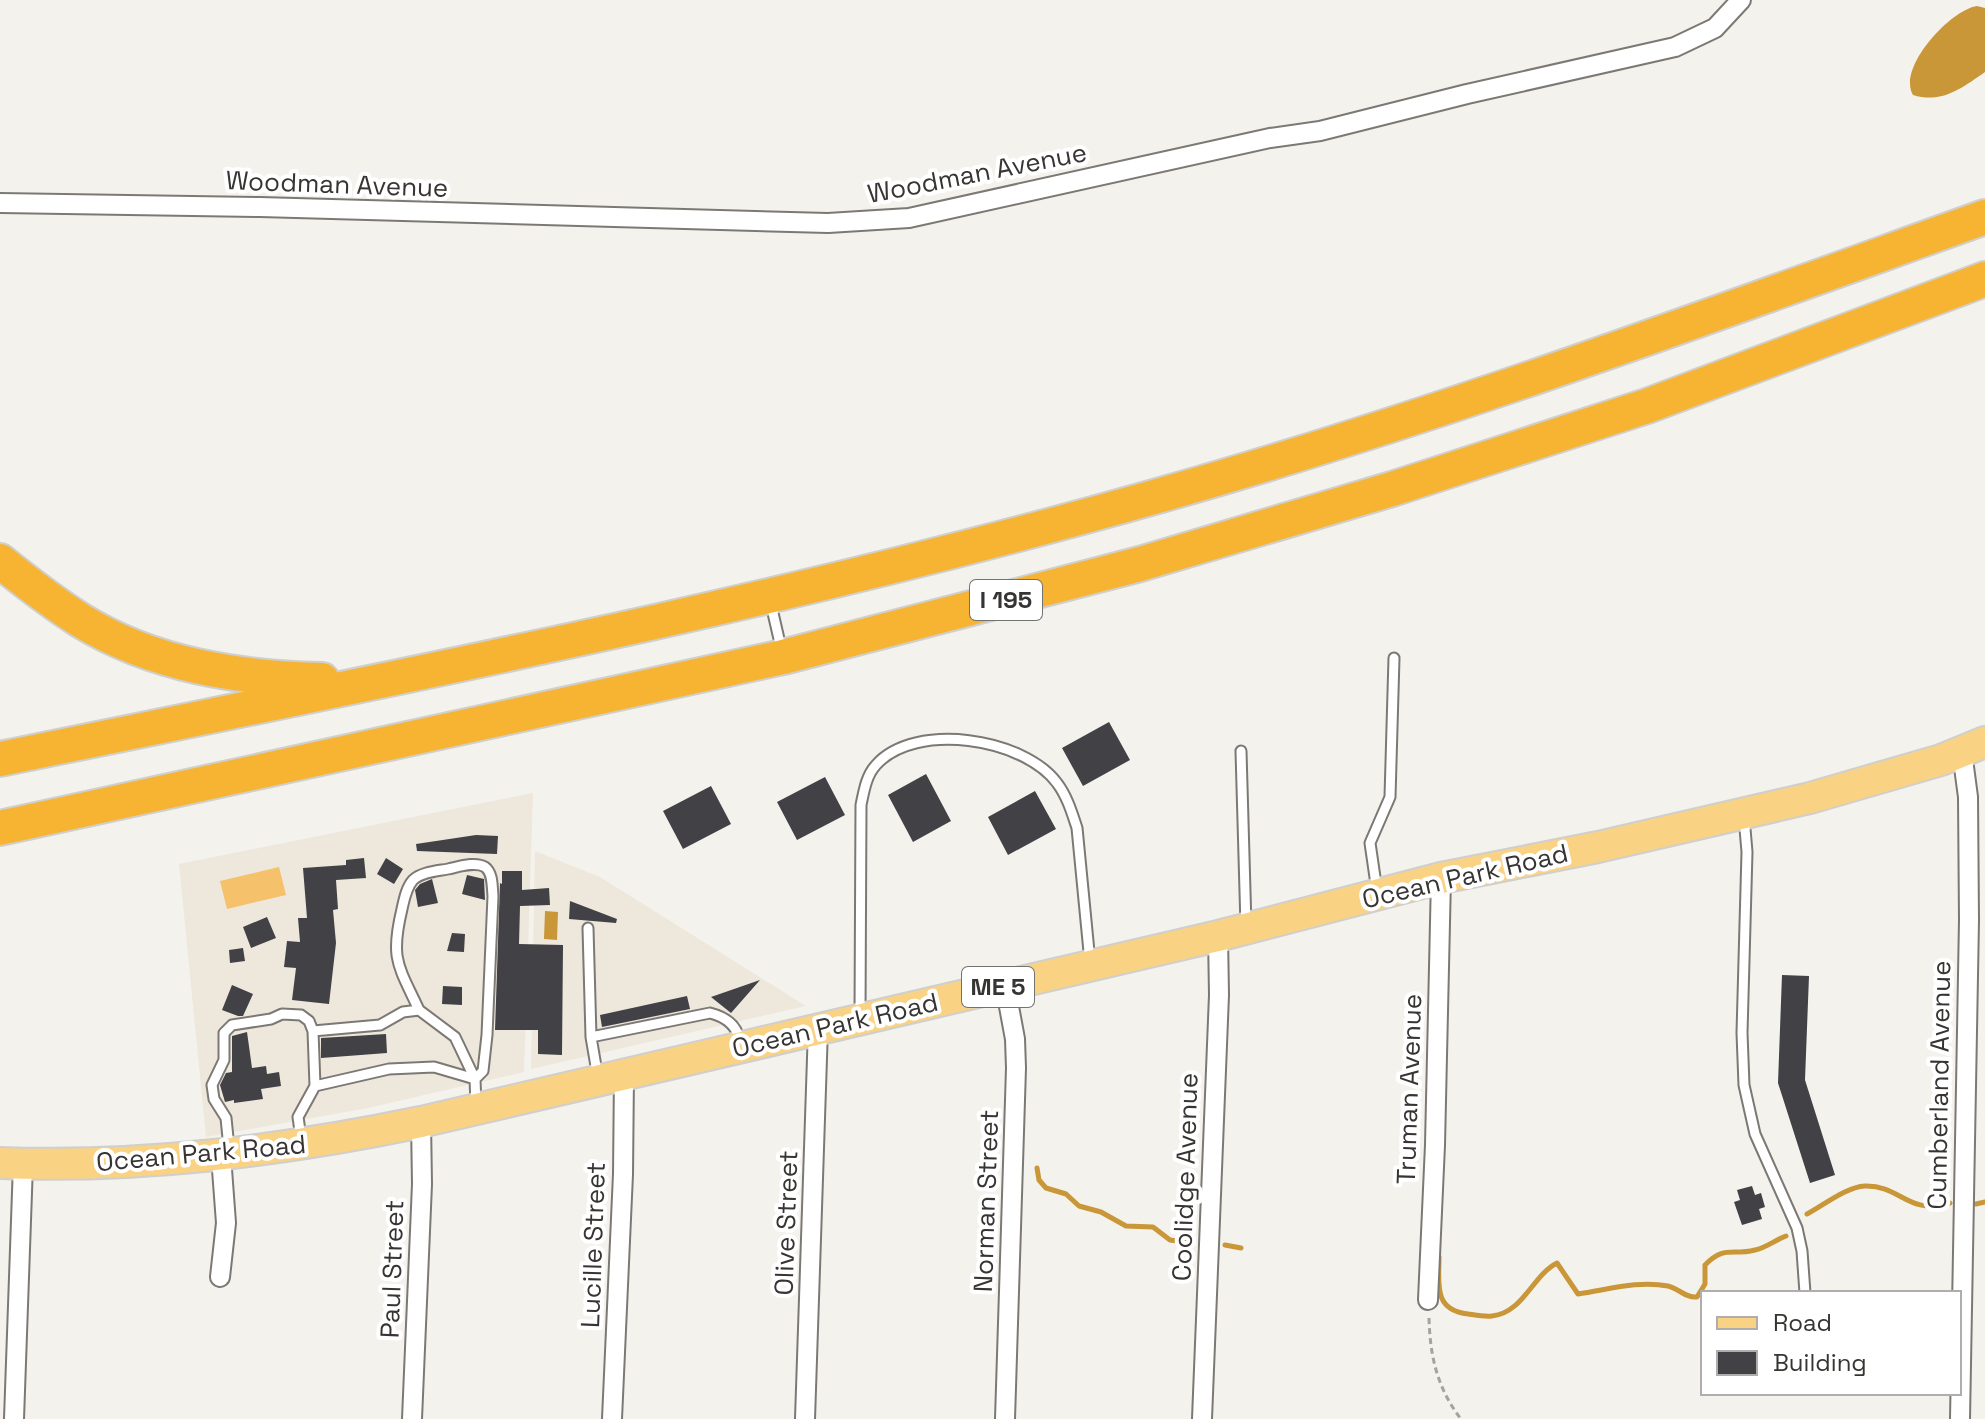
<svg xmlns="http://www.w3.org/2000/svg" width="1985" height="1419" viewBox="0 0 1985 1419" font-family="'Space Grotesk',sans-serif">
<rect width="100%" height="100%" fill="#f4f2ed"/>
<path fill="#eee7dc" d="M533,793L524,1072L368,1108L206,1137L179,864Z
M535,851L600,877L806,1006L531,1069Z"/>
<path fill="#f5c16a" d="M279,867L286,895L227,909L220,881Z"/>
<path fill="#c99638" d="M1977,6L1985,8V72C1962,88 1942,104 1913,95C1897,68 1950,10 1977,6Z
M545,911L558,912L557,940L544,939Z"/>
<g fill="none" stroke-linecap="round" stroke-linejoin="round">
<path stroke="#c99638" stroke-width="5" d="M1037,1168L1039,1180L1046,1188L1066,1194L1079,1206L1101,1212L1126,1226L1153,1227L1170,1240L1191,1243
M1976,1204L1985,1202
M1807,1214C1824,1205 1846,1187 1865,1186C1901,1185 1908,1216 1950,1203
M1225,1245L1241,1248
M1439,1257C1439,1284 1433,1310 1468,1314C1475,1315 1485,1317 1492,1316C1523,1313 1533,1275 1557,1263L1578,1294C1607,1290 1638,1280 1668,1286C1680,1289 1685,1298 1697,1297L1705,1284V1265C1725,1245 1731,1256 1755,1250C1766,1248 1775,1240 1786,1236"/>
</g>
<path fill="#414146" d="M1109,722L1130,760L1083,786L1062,748Z
M926,774L951,821L913,842L888,795Z
M825,777L845,815L797,840L777,802Z
M711,786L731,824L683,849L663,811Z
M1035,791L1056,829L1008,855L988,817Z
M476,835L498,836L497,854L417,851L416,844Z
M364,858L366,878L336,880L338,909L333,910L336,943L329,1004L292,1000L296,968L284,967L287,941L300,942L298,918H307L303,868L346,865V860Z
M386,858L403,869L394,884L377,874Z
M502,871H522V890L549,888L550,905L520,906L519,944L563,945L562,1055L538,1054V1030H495L500,883L502,884Z
M467,875L484,879L485,900L462,894Z
M432,879L438,903L418,907L415,890L420,884Z
M570,901L617,919L616,923L569,919Z
M267,917L276,938L251,948L243,927Z
M452,933L465,934L464,952L447,951Z
M243,948L245,961L230,963L229,950Z
M1782,975L1809,976L1805,1080L1835,1175L1810,1183L1778,1083Z
M760,980L731,1013L711,997Z
M232,985L253,994L243,1016H238L222,1010Z
M443,986L462,987V1005L442,1004Z
M687,996L690,1009L602,1027L600,1015Z
M247,1032L252,1068L266,1066L267,1074L279,1072L281,1086L261,1089L263,1099L234,1103V1100L225,1102L220,1085L226,1073L232,1072V1036Z
M386,1034L387,1053L321,1058V1038Z
M1752,1186L1755,1195L1761,1193L1765,1207L1759,1209L1762,1219L1742,1225L1734,1202L1740,1200L1737,1190Z"/>
<g fill="none" stroke-linecap="round" stroke-linejoin="round">
<defs>
<path id="service" d="M770,600L782,652
M1241,751L1246,926
M1744,817L1747,852L1742,1033L1744,1085L1755,1134L1797,1228L1802,1251L1805,1293
M1377,891L1370,843L1390,797L1394,658
M588,928L591,1037
M860,1015L861,805C864,791 866,776 876,765C915,721 1024,738 1057,783C1067,796 1072,813 1077,828L1090,962
M313,1031L380,1025L403,1012L419,1010L455,1037L475,1079L476,1105
M598,1078L591,1037L710,1013C726,1017 738,1026 740,1043
M315,1086L389,1069L434,1067L475,1079L483,1071L487,1035L493,896C492,886 493,873 485,867C475,861 458,867 448,869C437,871 421,872 413,880C406,888 404,900 402,909C390,959 398,965 419,1010
M229,1148L226,1118L214,1099L212,1085L224,1060V1033L232,1025L271,1019L282,1014L301,1015L309,1021L313,1031L315,1086L298,1117L301,1138"/>
<path id="minor" d="M0,203L260,207L828,223L909,218L1270,138L1320,131L1467,94L1675,47L1715,28L1741,0
M220,1277L226,1223L221,1156
M1428,1300L1435,1145L1441,878
M14,1419L23,1164
M412,1419L422,1184L421,1122
M612,1419L623,1174L624,1074
M805,1419L818,1028
M1005,1419L1016,1068L1015,1039L1005,985
M1202,1419L1219,995L1218,936
M1960,1419L1969,920L1968,797L1962,752"/>
<path id="primary" d="M0,1163C143,1168 281,1151 421,1122L1218,936L1441,878L1598,847L1810,798L1941,760L1985,742"/>
<path id="motorway" d="M0,561C26,582 52,602 80,620C153,665 238,678 322,680
M0,759C389,679 779,604 1161,495C1440,416 1712,315 1985,217
M0,828L783,657L1140,564L1392,489L1647,406L1985,279"/>
</defs>
<use href="#service" stroke="#7c7975" stroke-width="13"/>
<use href="#minor" stroke="#7c7975" stroke-width="22"/>
<use href="#primary" stroke="#cfcfce" stroke-width="34"/>
<use href="#motorway" stroke="#cfcfce" stroke-width="38"/>
<path stroke="#a4a39f" stroke-width="3" stroke-dasharray="6 4" stroke-linecap="butt" d="M1429,1318C1430,1356 1437,1388 1461,1419"/>
<use href="#service" stroke="#fff" stroke-width="9"/>
<use href="#minor" stroke="#fff" stroke-width="18"/>
<use href="#primary" stroke="#fad284" stroke-width="30"/>
<use href="#motorway" stroke="#f7b432" stroke-width="34"/>
</g>
<g text-anchor="middle" stroke-width="8" stroke-linejoin="round" paint-order="stroke">
<g fill="#fff" stroke="#727270" stroke-width="2">
<rect x="970" y="580" width="72" height="40" rx="6"/>
<rect x="962" y="967" width="72" height="40" rx="6"/>
</g>
<g font-size="24" font-weight="bold" fill="#363533">
<text x="1006" y="608">I 195</text>
<text x="998" y="995">ME 5</text>
</g>
<g font-size="26" fill="#363533" stroke="#fff">
<text transform="translate(977 173) rotate(-11)" y="9">Woodman Avenue</text>
<text transform="translate(337 184) rotate(2)" y="9">Woodman Avenue</text>
<text transform="translate(1465 876) rotate(-13)" y="9">Ocean Park Road</text>
<text transform="translate(835 1025) rotate(-13)" y="9">Ocean Park Road</text>
<text transform="translate(1939 1085) rotate(-89)" y="9">Cumberland Avenue</text>
<text transform="translate(1409 1089) rotate(-88)" y="9">Truman Avenue</text>
<text transform="translate(201 1153) rotate(-5)" y="9">Ocean Park Road</text>
<text transform="translate(1185 1177) rotate(-88)" y="9">Coolidge Avenue</text>
<text transform="translate(986 1201) rotate(-88)" y="9">Norman Street</text>
<text transform="translate(786 1223) rotate(-88)" y="9">Olive Street</text>
<text transform="translate(593 1245) rotate(-88)" y="9">Lucille Street</text>
<text transform="translate(392 1269) rotate(-88)" y="9">Paul Street</text>
</g>
</g>
<rect x="1701" y="1291" width="260" height="104" fill="#ffffff" stroke="#afaead" stroke-width="2"/>
<rect x="1717" y="1317" width="40" height="12" fill="#fad284" stroke="#afaead" stroke-width="2"/>
<text x="1773" y="1331" font-size="24" fill="#363533">Road</text>
<rect x="1717" y="1351" width="40" height="24" fill="#414146" stroke="#afaead" stroke-width="2"/>
<text x="1773" y="1371" font-size="24" fill="#363533">Building</text>
</svg>
